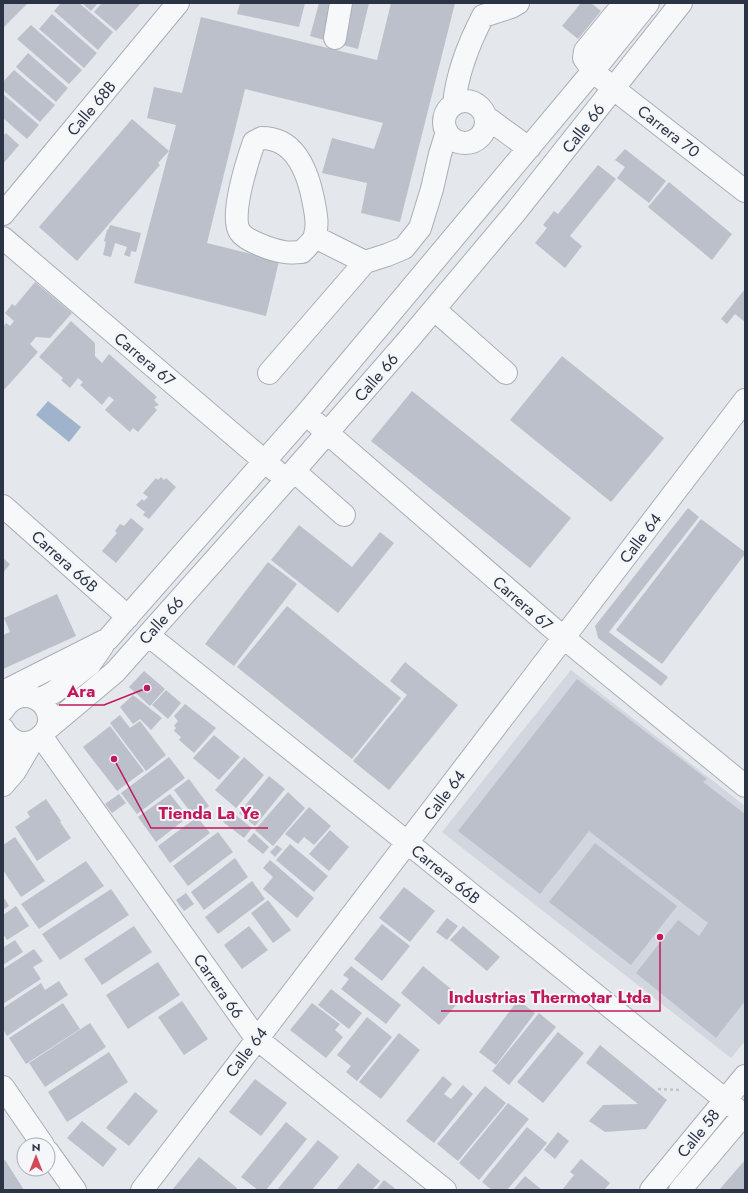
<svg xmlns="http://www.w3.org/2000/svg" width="748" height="1193" viewBox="0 0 748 1193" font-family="Jost,sans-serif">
<rect width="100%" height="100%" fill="#e4e7ec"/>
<path fill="#d2d6de" d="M571,670L745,806V1041L731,1058L442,832Z"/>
<path fill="#9fb4cc" d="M48,401L81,427L69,442L36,415Z"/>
<path fill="#bbc0ca" d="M3,3H28L3,28Z
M61,3H79L113,32L98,50L54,11Z
M82,3H98L91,11Z
M102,3H141L116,31L94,12Z
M240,3H305L299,27L237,14Z
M319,3L334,5L324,40L310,36Z
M353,3H369L358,49L343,45Z
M391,3H455L400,222L361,213L367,183L322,173L332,138L374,149L383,123L245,89L207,243L279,261L266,316L134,283L176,125L147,118L154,87L182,93L201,17L377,60Z
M581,3H591L601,11L578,39L562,26Z
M52,14L97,53L84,68L39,29Z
M31,25L82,70L69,84L17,39Z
M28,53L68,88L56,102L16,67Z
M14,70L55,105L40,122L3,90V82Z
M3,94L39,125L27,139L3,118Z
M132,119L169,151L158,163L160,165L77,261L39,227Z
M6,133L19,145L3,164V136Z
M625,149L666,181L649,203L617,178L625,167L615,160Z
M598,165L616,179L570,236L582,246L565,268L535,243L547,228L543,225L554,211L558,214Z
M669,182L732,234L712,260L648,207Z
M110,225L141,233L136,252L131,251L130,257L124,255L127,247L115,243L111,257L103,255L106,242L104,241L107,230H108Z
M35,282L72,313L50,338L36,337L30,344L38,352L3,391V327L6,323L10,326L14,321L5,313L12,304L15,306Z
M745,289V322L735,314L727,324L721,319Z
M71,321L95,343V356L102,363L109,354L157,397L154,400L159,405L154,407L157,410L138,432L133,428L130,432L105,410L114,400L109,396L102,405L80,385L83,382L78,378L70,388L61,380L63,378L39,357Z
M562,356L664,438L611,502L510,420Z
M412,391L571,518L530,568L371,441Z
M161,477L164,480L166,478L176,487L149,519L143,515L145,512L136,505L142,499L144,501L148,497L143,493L156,478L158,480Z
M688,508L699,517L609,632L668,677L661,686L598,638L595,626Z
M131,518L144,529L116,563L102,551L117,533L115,531L120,524L124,526Z
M701,519L745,552V554L662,664L616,630Z
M299,525L352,567L380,532L394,543L338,613L271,560Z
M3,558L10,564L3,573Z
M268,562L297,584L234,666L205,644Z
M57,594L76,636L3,669V635L10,632L4,618Z
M287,606L401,698L352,759L237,667Z
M405,662L458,705L389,790L353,761L407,695L390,681Z
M144,671L165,689L150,706L129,687Z
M577,679L707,779L703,782L745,814V1001L716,1038L636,973L678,920L699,936L708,923L589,831L540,894L458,831Z
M166,690L181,703L168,719L152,705Z
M133,695L162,718L151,730L140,719L133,724L120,707Z
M185,704L216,728L194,753L179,740L181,737L174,731L176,728L174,726L178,721L174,716Z
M120,715L130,728L140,721L166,755L146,771L110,723Z
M110,726L144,771L117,791L83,747Z
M214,735L240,757L219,780L193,758Z
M169,757L185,778L137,814L121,793Z
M244,757L264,775L236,808L215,790Z
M269,776L285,789L255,826L239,813Z
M189,779L209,806L194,817L174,790Z
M288,792L305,808L273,846L255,830Z
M119,794L126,803L112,813L105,804Z
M170,794L188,817L156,842L138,817Z
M46,799L61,821L60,822L71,838L37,861L15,827L30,817L27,812Z
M309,807L331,826L314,845L304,837L298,844L285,834Z
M232,812L252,828L244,838L223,822Z
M197,817L210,833L170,863L158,846Z
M330,830L349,847L329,871L309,854Z
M218,832L233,852L188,886L173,866Z
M254,833L269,847L263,854L247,841Z
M15,837L45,881L21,897L3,870V845Z
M595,843L677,906L631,965L549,902Z
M290,844L328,876L314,892L276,860Z
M277,845L282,849L275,857L270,852Z
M235,858L248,877L204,910L191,892Z
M270,860L314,898L297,918L263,889L273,877L263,868Z
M86,861L104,886L39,929L21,904Z
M252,881L265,899L218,934L205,917Z
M404,887L435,911L410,942L379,918Z
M111,889L129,915L60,960L42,934Z
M186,893L194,904L184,911L176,900Z
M3,896L9,906L3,910Z
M268,900L291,930L273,943L251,913Z
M16,906L29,926L7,940L3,934V915Z
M447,918L458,926L447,940L436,932Z
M382,924L410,946L382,981L354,959Z
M134,926L152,952L102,985L84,959Z
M249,926L268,950L242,969L224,945Z
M463,926L500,957L487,971L450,940Z
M15,940L23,952L3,965V945L4,947Z
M34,949L43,961L33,967L41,979L3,1004V969Z
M158,962L180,995L128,1029L106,995Z
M351,966L401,1005L386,1024L341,989L349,979L343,975Z
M423,966L462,998L439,1025L401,993Z
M59,981L68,995L7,1036L3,1029V1008L41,983L45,990Z
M331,989L362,1013L349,1029L318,1005Z
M518,1000L535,1013L496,1065L479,1052Z
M182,1001L208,1039L184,1055L158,1017Z
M63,1003L80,1029L26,1064L9,1038Z
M312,1003L340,1024L335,1030L343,1037L326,1058L290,1030Z
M539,1013L556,1027L509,1085L492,1071Z
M367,1017L392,1037L357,1081L346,1072L351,1066L337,1055Z
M90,1023L106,1047L45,1087L29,1063Z
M558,1032L584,1053L543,1103L517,1082Z
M399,1033L420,1050L381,1099L359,1082Z
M600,1045L667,1100L646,1129L605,1132L589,1121L603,1105L638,1104L586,1063Z
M109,1052L128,1082L67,1122L48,1092Z
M443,1076L452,1084L444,1094L451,1099L463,1085L473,1094L434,1143L406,1121Z
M255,1079L287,1103L261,1136L229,1112Z
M485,1086L506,1103L458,1161L437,1144Z
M135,1092L158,1111L129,1146L106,1128Z
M508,1103L529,1119L479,1180L459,1163Z
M82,1121L117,1149L103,1167L67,1138Z
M286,1122L307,1139L266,1190H258L241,1177Z
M527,1127L547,1143L507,1190H492L482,1182Z
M558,1132L569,1141L555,1159L544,1150Z
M318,1140L339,1157L312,1190H277Z
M199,1157L237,1188L236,1190H172Z
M581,1159L610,1183L604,1190H562L574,1175L570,1172Z
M5,1160L24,1190H3V1161Z
M745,1160V1190H719Z
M358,1163L380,1181L372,1190H336Z
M525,1176L542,1190H513Z
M384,1180L397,1190H376Z"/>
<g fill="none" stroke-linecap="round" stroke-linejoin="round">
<defs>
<path id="minor" d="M646,6L626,7L616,13L585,51L584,58L593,71L614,89L745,191
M335,38L341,3
M444 122a21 21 0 1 1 42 0a21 21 0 1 1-42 0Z
M454,104C457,73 469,43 483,16L511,7L518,3
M486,117L523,144L530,147
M262,138C297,138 309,176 314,204C316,215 318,224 315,235C314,241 306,247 302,252C297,252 290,253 284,252C272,250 246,241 240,232C229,217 248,159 254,142Z
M3,214L178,3
M315,237L365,262L387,255L404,248L420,228L432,189L440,154L447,132
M3,238L276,471
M434,309L506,373
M269,373L365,262
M316,423L564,638L745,786
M294,471L344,515
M3,506L128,617
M148,635L408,843L745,1116
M3,692L108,639L306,414L593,71L648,3
M39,700L54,692L90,664L103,645
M3,710C8,702 15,696 25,696C33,696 39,699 44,705C64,732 20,761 3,729
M47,729L115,672L286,480L409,339L514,214L681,3
M41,736L256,1038L445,1190
M3,754V775
M3,785L15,771L32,742
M3,1087L43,1145
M48,1152L75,1190
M142,1190L745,400
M651,1190L745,1076
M680,1190L745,1113"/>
</defs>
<use href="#minor" stroke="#a9aeb7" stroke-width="24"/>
<path stroke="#c2c5cb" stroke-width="2.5" stroke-dasharray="3 3" stroke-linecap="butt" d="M658,1089L680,1090"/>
<use href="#minor" stroke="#f7f8fa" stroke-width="22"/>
</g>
<g text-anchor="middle" stroke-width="4" stroke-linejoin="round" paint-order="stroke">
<g font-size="16" fill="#2b3445" stroke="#f4f6f9">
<text transform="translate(91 108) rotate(-50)" y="6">Calle 68B</text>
<text transform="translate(583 128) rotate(-52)" y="6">Calle 66</text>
<text transform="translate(669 131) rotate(38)" y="6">Carrera 70</text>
<text transform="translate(145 359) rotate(40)" y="6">Carrera 67</text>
<text transform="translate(376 377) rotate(-49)" y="6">Calle 66</text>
<text transform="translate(640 538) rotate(-53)" y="6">Calle 64</text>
<text transform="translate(65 561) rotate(42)" y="6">Carrera 66B</text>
<text transform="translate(523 603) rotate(41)" y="6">Carrera 67</text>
<text transform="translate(161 620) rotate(-48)" y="6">Calle 66</text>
<text transform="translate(444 795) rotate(-53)" y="6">Calle 64</text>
<text transform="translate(446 874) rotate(39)" y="6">Carrera 66B</text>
<text transform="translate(219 986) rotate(55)" y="6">Carrera 66</text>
<text transform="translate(246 1052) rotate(-53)" y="6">Calle 64</text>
<text transform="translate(698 1133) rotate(-51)" y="6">Calle 58</text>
</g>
</g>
<path fill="none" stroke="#c2185b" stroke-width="1.5" d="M147 688L104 705H59M114 759L151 828H268M660 937L660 1011H441"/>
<g fill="#c2185b" stroke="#f4f6f9" stroke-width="1.5">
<circle cx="147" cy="688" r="4"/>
<circle cx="114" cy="759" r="4"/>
<circle cx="660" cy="937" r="4"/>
</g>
<g font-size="17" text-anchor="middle" font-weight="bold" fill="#c2185b" stroke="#f4f6f9" stroke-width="4" stroke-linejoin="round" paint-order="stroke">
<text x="81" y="697">Ara</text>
<text x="209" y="819">Tienda La Ye</text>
<text x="550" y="1003">Industrias Thermotar Ltda</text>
</g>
<rect width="748" height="1193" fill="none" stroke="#2b3445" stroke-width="8"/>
<g transform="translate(36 1157)"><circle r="19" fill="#f4f6f9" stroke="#a4a8b1"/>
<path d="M0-3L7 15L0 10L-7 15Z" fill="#d1495b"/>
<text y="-6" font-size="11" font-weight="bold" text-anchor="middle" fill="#2b3445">N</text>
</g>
</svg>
